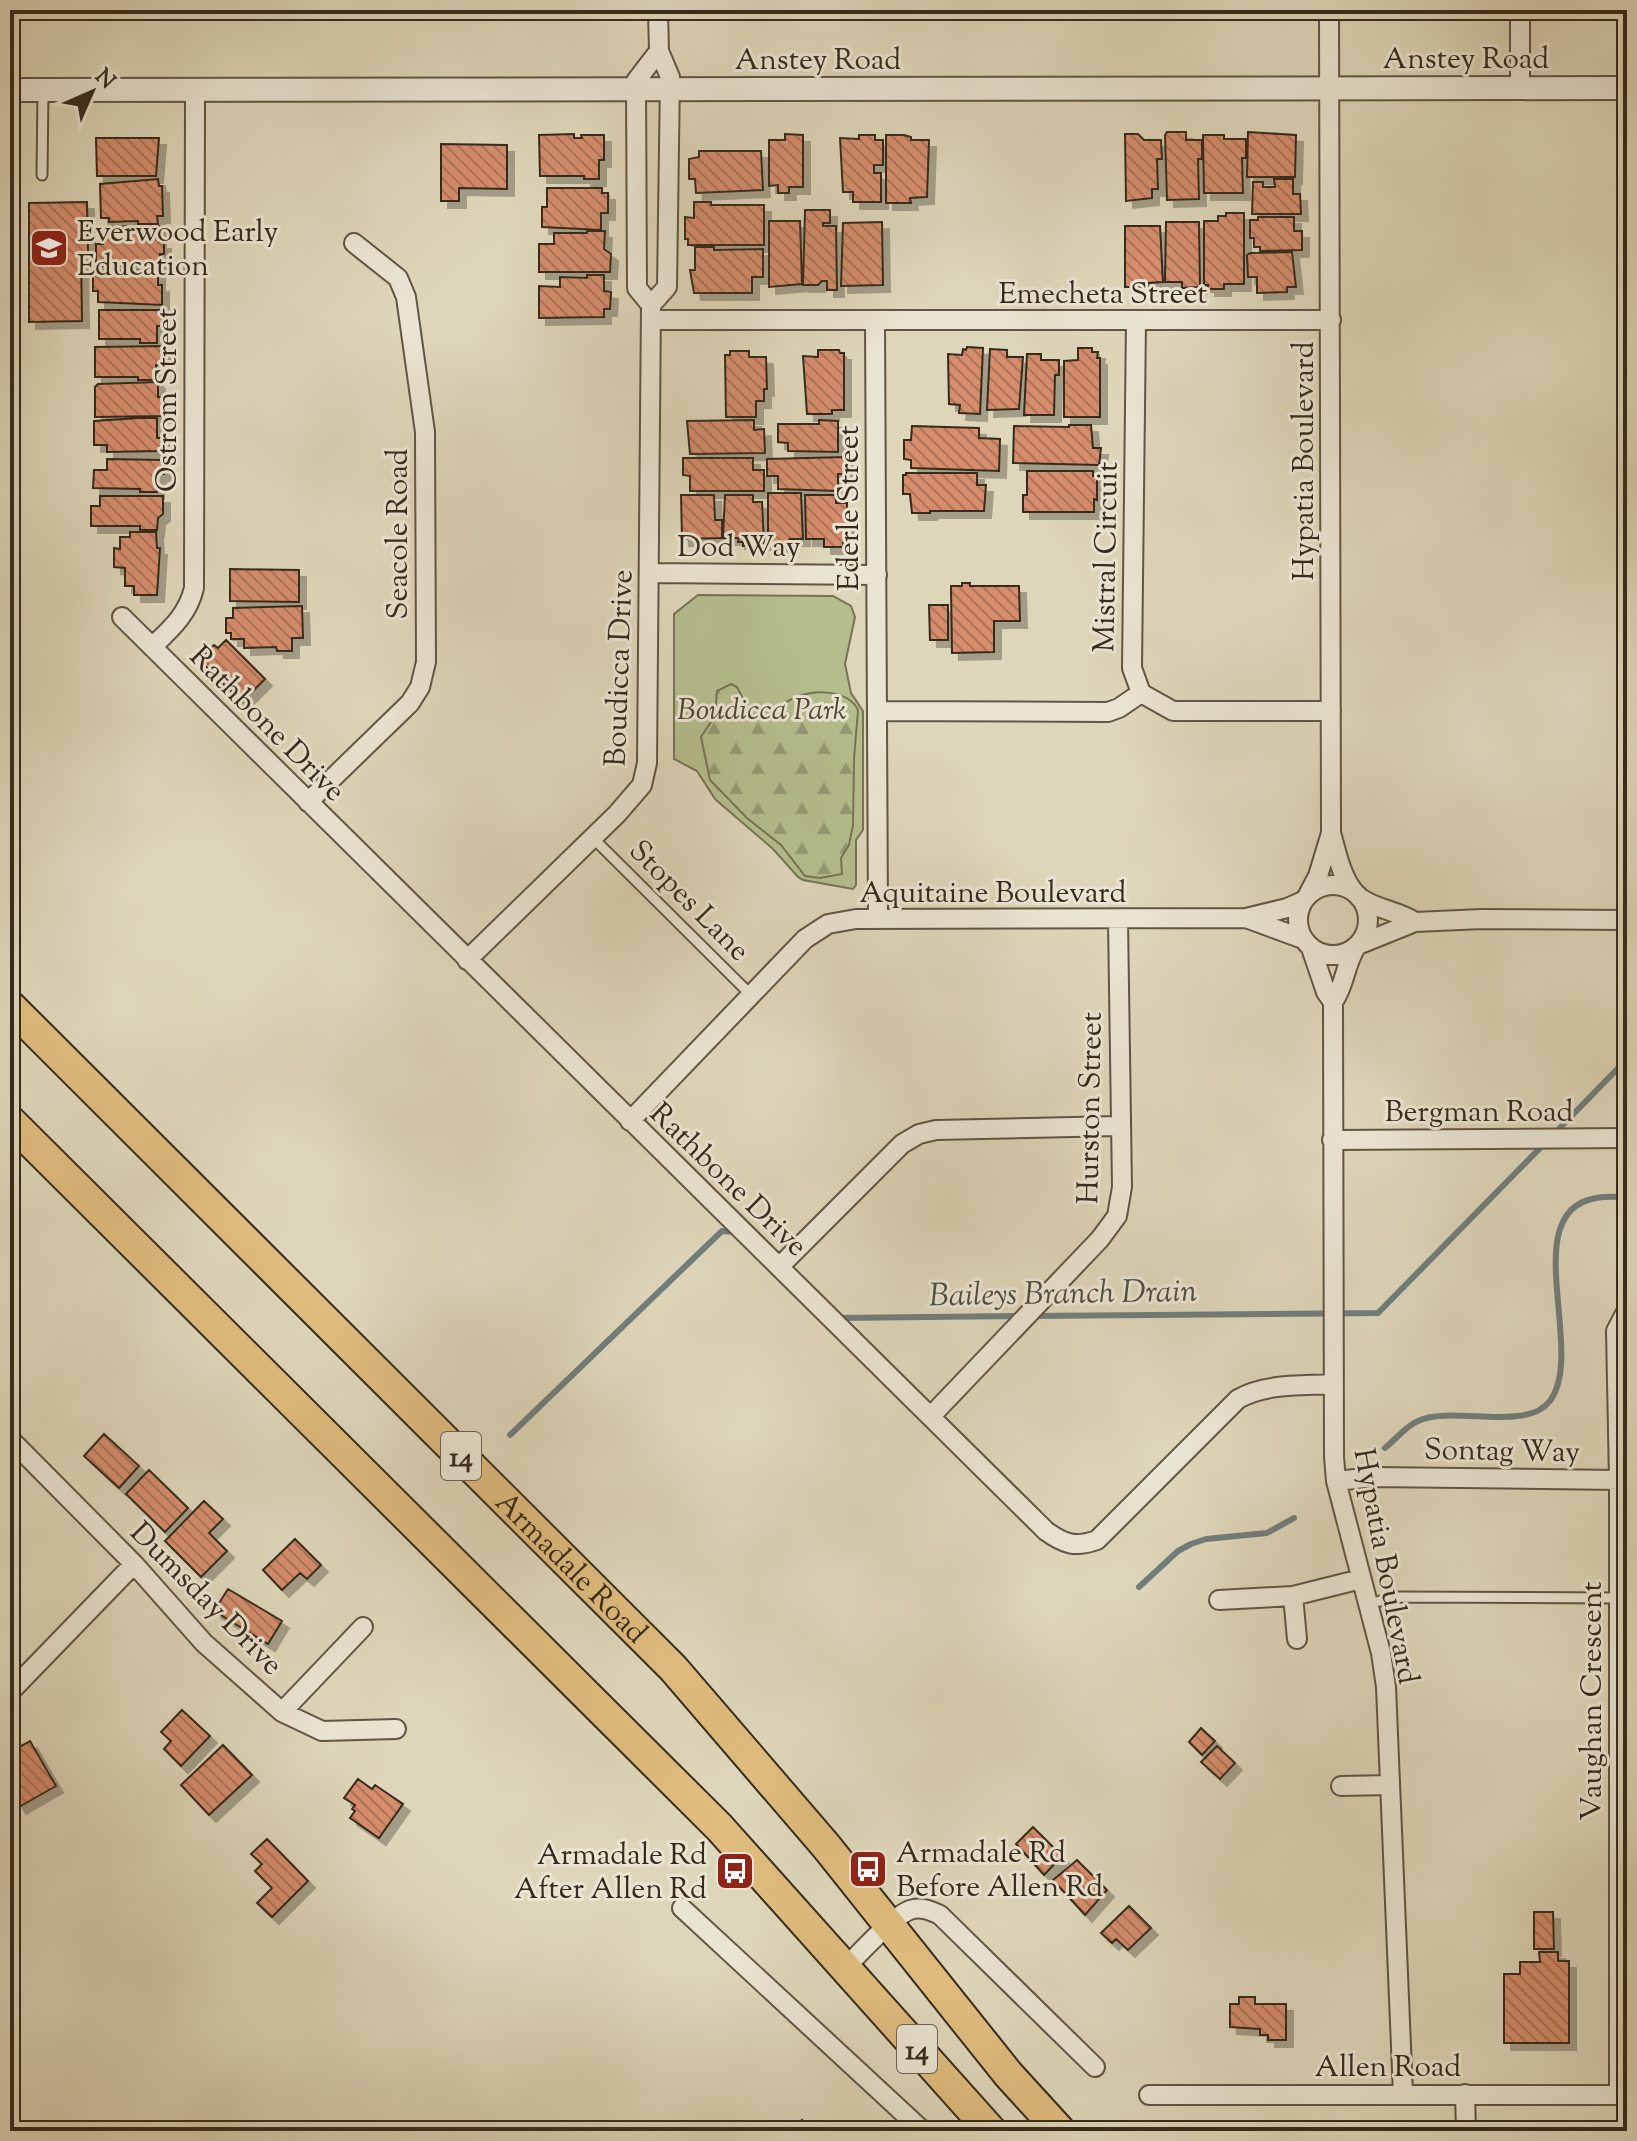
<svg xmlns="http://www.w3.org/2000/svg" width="1637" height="2141" viewBox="0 0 1637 2141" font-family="'Sorts Mill Goudy',serif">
<defs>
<pattern id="forest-firs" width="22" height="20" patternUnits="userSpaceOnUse" patternTransform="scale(2)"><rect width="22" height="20" fill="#b5bd8d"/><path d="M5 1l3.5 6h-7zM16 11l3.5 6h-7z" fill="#949a72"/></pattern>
<pattern id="building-back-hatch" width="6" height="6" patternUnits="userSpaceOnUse" patternTransform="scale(2)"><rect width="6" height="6" fill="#d58d6c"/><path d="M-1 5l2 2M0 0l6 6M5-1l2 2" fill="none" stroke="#ae7358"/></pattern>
<filter id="shadow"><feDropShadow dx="7" dy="7" stdDeviation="0" flood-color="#0004"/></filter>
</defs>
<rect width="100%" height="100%" fill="#ded6ba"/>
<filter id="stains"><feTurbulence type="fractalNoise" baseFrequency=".0025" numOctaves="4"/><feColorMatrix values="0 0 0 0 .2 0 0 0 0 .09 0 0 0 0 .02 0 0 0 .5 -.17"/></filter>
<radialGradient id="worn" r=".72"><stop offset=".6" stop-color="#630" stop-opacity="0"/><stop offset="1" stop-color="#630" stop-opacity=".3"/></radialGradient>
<path fill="#b5bd8d" stroke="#767454" stroke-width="2" d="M698,595L833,596L851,606L855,617L845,664L851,693L863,711V830L856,840V885L853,889L803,880L798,877L773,849L715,799L697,771L674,759V614Z"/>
<path fill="url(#forest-firs)" stroke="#767454" stroke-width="2" d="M731,684L737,687L751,714C772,720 774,708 790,700C810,689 847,688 858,710L854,759L853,825L849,845L841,858L842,874L820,878L805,876L781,845L747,818L710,780L701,737L715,716L717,691Z"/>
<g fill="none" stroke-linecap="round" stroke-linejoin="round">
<path stroke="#707e7b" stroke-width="6" d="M1553,1135L1627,1059
M1032,1316L1378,1313L1545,1143
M836,1318L1021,1316
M510,1435L722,1231L736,1232
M1385,1448C1395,1440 1406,1426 1418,1421C1450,1405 1525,1432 1549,1402C1588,1354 1515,1212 1596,1198C1606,1196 1617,1197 1627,1197
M1139,1587L1178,1551L1191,1544L1206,1539L1267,1533L1294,1518"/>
</g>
<path fill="url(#building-back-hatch)" stroke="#362b1c" stroke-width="2" filter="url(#shadow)" d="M1167,132H1186V140H1202V159H1198L1199,199L1167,200L1165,135Z
M1248,132L1296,135L1295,177H1247Z
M574,134V138H582L581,135H604V160H599V179H584V176H540L539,135Z
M785,134L803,135V187H789V193H778V185L769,186V140H785Z
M1125,134H1138L1144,140H1161L1162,159H1157L1158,189H1152V198L1126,201Z
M859,135H875V140H883V165H874V173H881V202H853V192H843L840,138L859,139Z
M886,135H904L911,137V140H929L927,197L910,198L911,203H886Z
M1203,135H1224V139H1246V158H1242L1243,193H1204Z
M96,138H159L156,176H97Z
M441,144L507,145V189L459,188V201H441Z
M699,151H761L763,190L696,193L695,179H689V159L699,157Z
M158,179L159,186H162L163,216H157L158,224H138V221L109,222V218H101L100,184Z
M1274,179H1293V194H1300L1301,214H1252L1253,182H1263V187H1275Z
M547,188H602V193H608V213H601V230L542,227V207H547Z
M87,202L88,252H81L82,321L29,322V203Z
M694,202H711V205H764V245H688V239H685V217L694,218Z
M805,210H830V223H823V226H836L837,290H827V281H822L818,285H803Z
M1226,213H1244V284H1224V289H1208V285H1204V221H1218V216H1226Z
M1258,217H1294V231H1302V250L1260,251V247H1254V238H1250V220H1258Z
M769,221H800L802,284L769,287Z
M882,222L883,285L841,286L843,223Z
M1166,222H1199L1200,287L1182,288V282H1165Z
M159,226V242H164V254H160V265L96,266V244H103V227Z
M1125,226H1160L1163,282L1148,283V287H1125Z
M587,231H605L604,249L611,254L610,272H539V244H554V233H587Z
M695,247H714V250L763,249V277H752V293H694L690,270H695Z
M1292,252L1296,287H1287V292L1257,293V277H1248L1247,255L1250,253Z
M158,270V285H162V305L98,302V291H93V272Z
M587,275H604V291L611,292L610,309H604V317L539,318V286L560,287V277L587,278Z
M99,310H162L163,326H157V343H140V339H99Z
M163,346V365H156V380H138V377H95V347Z
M967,347L983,348L980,414L959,413L960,405L949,404L948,354L962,355L963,349L966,350Z
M1078,348H1092V352H1098L1097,358H1100V417H1064V361L1078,360Z
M990,349L1007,350V357H1023L1019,409L987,410Z
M818,350H839L840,353H844V410H832V414H807L803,356L818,357Z
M730,351H749V357H766L767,389H764V401H756V417H726L725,355H730Z
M1027,354H1041V360H1059V375H1055L1054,415H1024Z
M158,382V397H163L164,416L95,417V387L98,384Z
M139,418H157V438H162V451L107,452V445H94V421Z
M754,420V430L764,429L765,453L690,454L687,421Z
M819,420L838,421V452L788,451V443L778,442V424H819Z
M1069,425H1091L1093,448H1101L1099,465L1013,463L1014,426L1069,427Z
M912,426L979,428V438L1000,439L999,471L911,468V460L904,459V440H911Z
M846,457V474H838V491L778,489V476H767V459Z
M683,458H753V470H764V491H690V476L683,475Z
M107,459L164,460V474H160L158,478L157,492H140V489L93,488L94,470H107Z
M1027,471H1093V476H1097V500L1094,499V512H1023V495H1027Z
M906,473H977V485H986L984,511H930V513H912L910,494H903V475H906Z
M768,493H801L803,539H790L783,546H768Z
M681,495H714L715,520H722V538L682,539Z
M725,495H753V502H762L764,543L743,546V542H738L739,538H723Z
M805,495H836V503H847L848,543H843V547H824V539H806Z
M100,496H163V514L158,518L157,530H140V526H91V506H100Z
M130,532H156L157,548H160L157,595H134V586H125V568L114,567V548L120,549V537H130Z
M230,569L299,570V602L230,601Z
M962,583H970V586H1019L1020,621H994V652L952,653L951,586H962Z
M929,605H948V640H930Z
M302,606L303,638H292V651H277L276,647L244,648V639H231V633H226V618H233V608Z
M226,640L265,679L242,702L199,660L214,645L218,648Z
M104,1434L139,1466L119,1488L84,1456Z
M149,1470L188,1508L165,1532L126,1494Z
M204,1501L223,1519L209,1533L227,1551L201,1577L165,1541Z
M295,1539L321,1565L307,1579L300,1573L282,1590L263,1570Z
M228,1589L282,1621L268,1644L214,1611Z
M182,1710L210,1736L181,1766L164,1749L171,1741L161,1732Z
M1201,1728L1215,1741L1202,1755L1189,1742Z
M30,1741L56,1786L19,1807L10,1791V1752Z
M223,1745L252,1775L209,1815L181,1785Z
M1217,1746L1235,1763L1220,1779L1201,1762Z
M358,1779L372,1789L375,1785L403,1804L379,1838L350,1818L355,1811L352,1809L355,1805L344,1798Z
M1033,1827L1062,1856L1044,1875L1016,1844Z
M267,1839L308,1881L272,1917L257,1903L272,1888L255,1871L262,1864L251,1854Z
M1077,1860L1107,1890L1085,1915L1053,1880Z
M1129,1906L1151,1928L1128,1950L1116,1939L1112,1943L1101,1933Z
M1534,1912H1553L1554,1949H1534Z
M1539,1952H1558V1961H1569V2043H1504V1974H1520V1962H1540Z
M1239,1997H1255V2004H1286V2040H1268V2035H1260V2029L1230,2027V2004H1239Z
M802,2120L812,2131H791Z"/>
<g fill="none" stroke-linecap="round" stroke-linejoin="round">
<defs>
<path id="service" d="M42,175L43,90
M593,838L752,996
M1368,1604L1396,1597L1619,1598"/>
<path id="minor" d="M1329,10L1331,833C1337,853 1341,877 1355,893
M1520,10V87
M651,305L637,288L636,81L659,51
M651,320H1331
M1136,321L1132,668L1141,693L1173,711H1331
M875,322L878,918
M649,573L877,575
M122,617L1046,1531C1064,1544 1075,1548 1097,1540L1238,1399C1266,1383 1302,1386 1333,1384
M152,647C171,629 188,614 194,588L195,91
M878,711L1108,712L1119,708L1141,693
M308,802L410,703L420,687L426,662L425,432L406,297L398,278L354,243
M1298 920a35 35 0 1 1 70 0a35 35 0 1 1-70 0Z
M1309,893L1318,876L1331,833
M1359,897C1376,910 1397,910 1415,922
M1246,918L1303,939
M1358,945L1415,922L1482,919L1627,920
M1311,948L1326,992L1333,1002L1334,1457L1336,1481L1381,1653L1386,1687L1403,2094
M467,960L617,814L642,785L647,763L651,305L667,287L670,77L659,51L658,10
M1333,1002C1345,986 1345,964 1356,947
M630,1121L805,939L828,924L856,919L1246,918L1287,908L1303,901
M1332,1140L1627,1138
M779,1267L902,1144L919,1134L936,1130L1119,1126
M931,1416L1100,1239L1117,1216L1122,1187L1118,920
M10,1439L134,1564L204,1643L282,1712L322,1731L396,1729
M1336,1481L1374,1477L1619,1480
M1293,1596L1297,1639
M1219,1600L1293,1596L1361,1579
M10,1692L134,1564
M282,1712L363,1627
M1341,1786L1390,1785
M682,1908L923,2131
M844,1969C858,1955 893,1916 910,1910C921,1906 931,1911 940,1915L1095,2067
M1465,2094L1466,2131
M1149,2095H1627
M1619,2095V1480L1616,1331L1627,1310"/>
<path id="tertiary" d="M10,90L1627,88"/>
<g id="trunk">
<path id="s1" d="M10,1006L673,1668L826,1846L1008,2074L1060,2131"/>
<path d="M10,1121L719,1827L991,2131"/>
</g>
</defs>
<use href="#service" stroke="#605644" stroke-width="13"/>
<use href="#minor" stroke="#605644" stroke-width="22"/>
<use href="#tertiary" stroke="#605644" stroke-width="26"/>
<use href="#trunk" stroke="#362b1c" stroke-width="34"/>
<use href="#service" stroke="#eae4d2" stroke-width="9"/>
<use href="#minor" stroke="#eae4d2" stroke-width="18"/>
<use href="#tertiary" stroke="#eae4d2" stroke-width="22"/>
<use href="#trunk" stroke="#dfbb7d" stroke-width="30"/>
</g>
<defs>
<symbol id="school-square" viewBox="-11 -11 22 22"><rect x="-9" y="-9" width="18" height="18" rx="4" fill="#8f2418" stroke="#eae4d2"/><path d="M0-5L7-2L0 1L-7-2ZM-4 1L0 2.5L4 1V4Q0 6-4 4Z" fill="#fff"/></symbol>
<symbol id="bus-square" viewBox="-11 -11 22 22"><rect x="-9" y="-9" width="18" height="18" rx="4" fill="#8f2418" stroke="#eae4d2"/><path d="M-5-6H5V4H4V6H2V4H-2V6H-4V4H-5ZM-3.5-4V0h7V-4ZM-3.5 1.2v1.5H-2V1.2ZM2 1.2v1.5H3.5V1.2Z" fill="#fff"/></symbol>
</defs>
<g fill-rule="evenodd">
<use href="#school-square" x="27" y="226" width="44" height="44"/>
<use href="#bus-square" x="846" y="1847" width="44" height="44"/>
<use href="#bus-square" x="713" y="1849" width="44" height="44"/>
</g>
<g text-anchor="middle" stroke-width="6" stroke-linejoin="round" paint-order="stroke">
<g fill="#eae4d2" stroke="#6c6253" stroke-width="2">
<rect x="441" y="1432" width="40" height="48" rx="6"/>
<rect x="897" y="2025" width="40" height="48" rx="6"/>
</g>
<g font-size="28" font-weight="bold" fill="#362b1c">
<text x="461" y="1466">14</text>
<text x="917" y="2059">14</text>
</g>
<g font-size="30" fill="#362b1c" stroke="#eae4d2">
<text x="1466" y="68">Anstey Road</text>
<text x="818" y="69">Anstey Road</text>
<text x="1103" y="303">Emecheta Street</text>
<text transform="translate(166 400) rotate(-90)" y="10">Ostrom Street</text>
<text transform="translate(1303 461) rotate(-90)" y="10">Hypatia Boulevard</text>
<text transform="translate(848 508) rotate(-90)" y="10">Ederle Street</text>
<text transform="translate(397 534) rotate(-90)" y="10">Seacole Road</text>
<text x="739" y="556">Dod Way</text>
<text transform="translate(1105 557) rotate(-89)" y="10">Mistral Circuit</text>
<text transform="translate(618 668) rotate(-88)" y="10">Boudicca Drive</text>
<text transform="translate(268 723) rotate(45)" y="10">Rathbone Drive</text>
<text x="993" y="902">Aquitaine Boulevard</text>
<text transform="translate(690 900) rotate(45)" y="10">Stopes Lane</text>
<text transform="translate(1089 1108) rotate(-89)" y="10">Hurston Street</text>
<text x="1479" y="1121">Bergman Road</text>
<text transform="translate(729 1179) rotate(44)" y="10">Rathbone Drive</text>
<text transform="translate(1502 1450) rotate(1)" y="10">Sontag Way</text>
<text transform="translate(1387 1566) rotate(79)" y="10">Hypatia Boulevard</text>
<text dy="10" stroke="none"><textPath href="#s1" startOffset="794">Armadale Road</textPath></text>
<text transform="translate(207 1598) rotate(45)" y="10">Dumsday Drive</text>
<text transform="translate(1591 1701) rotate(-90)" y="10">Vaughan Crescent</text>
<text x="1388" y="2076">Allen Road</text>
</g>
<g font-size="30" fill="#362b1c" stroke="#eae4d2" text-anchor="start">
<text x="77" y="241">Everwood Early<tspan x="77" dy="34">Education</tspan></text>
<text x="896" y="1862">Armadale Rd<tspan x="896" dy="34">Before Allen Rd</tspan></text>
<text x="707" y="1864" text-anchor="end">Armadale Rd<tspan x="707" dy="34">After Allen Rd</tspan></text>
</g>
<g font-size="30" font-style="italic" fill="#4f4833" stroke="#eae4d2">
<text x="762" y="719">Boudicca Park</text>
</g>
<g font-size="32" font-style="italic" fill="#4e4e44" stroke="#eae4d2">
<text transform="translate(1063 1292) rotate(-1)" y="11">Baileys Branch Drain</text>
</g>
</g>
<rect width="1637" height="2141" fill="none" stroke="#ded6ba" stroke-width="40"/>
<rect x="12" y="12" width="1613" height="2117" fill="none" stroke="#362b1c" stroke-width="4"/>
<rect x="20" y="20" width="1597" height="2101" fill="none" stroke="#362b1c" stroke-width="2"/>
<g transform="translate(92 92) rotate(45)" stroke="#eae4d2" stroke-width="6" paint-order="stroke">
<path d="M0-6L14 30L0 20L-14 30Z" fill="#362b1c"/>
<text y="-12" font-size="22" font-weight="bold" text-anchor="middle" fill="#362b1c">N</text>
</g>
<rect width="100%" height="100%" filter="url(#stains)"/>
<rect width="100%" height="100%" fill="url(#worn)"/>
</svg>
